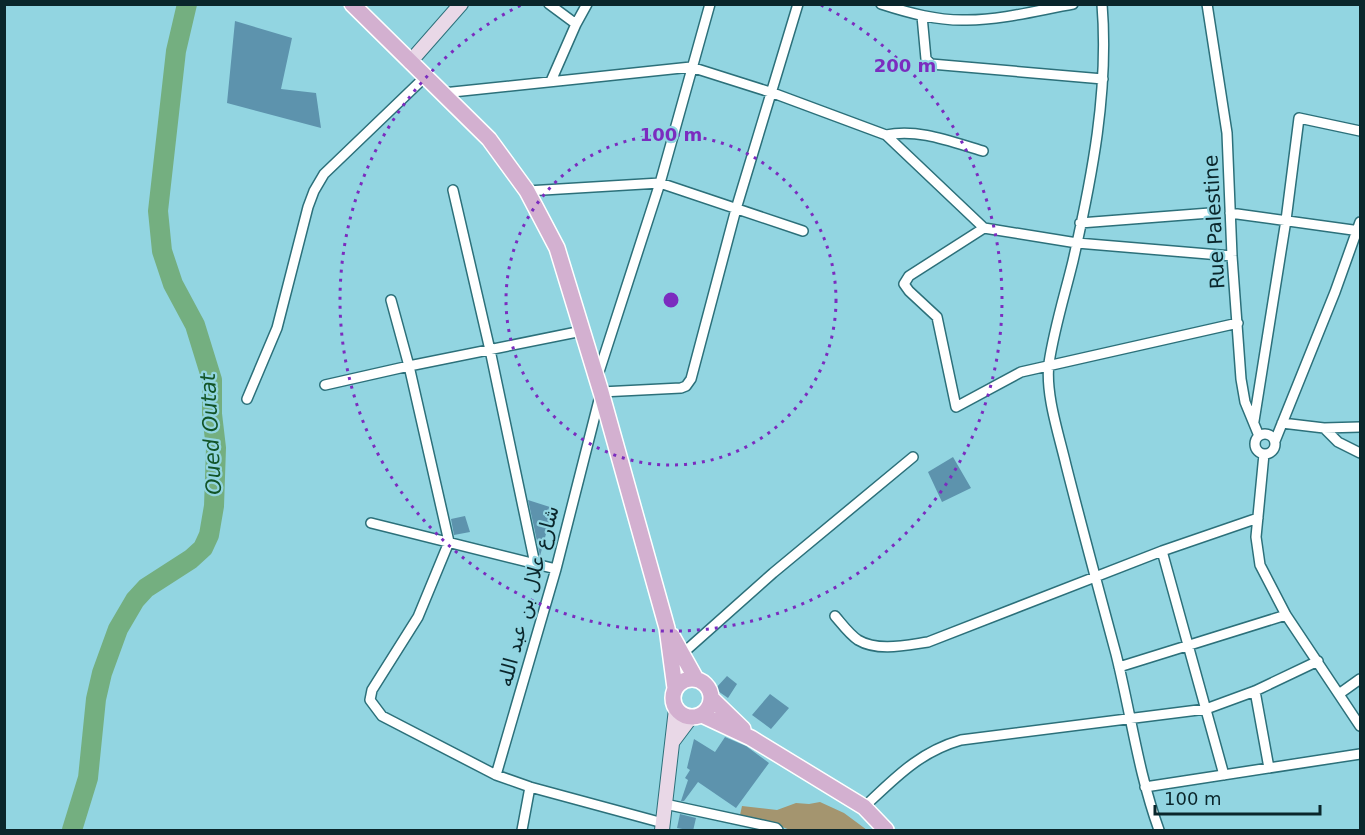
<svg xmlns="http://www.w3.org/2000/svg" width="1365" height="835" viewBox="0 0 1365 835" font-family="'DejaVu Sans','Noto Sans Arabic',sans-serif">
<rect width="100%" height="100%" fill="#92d5e1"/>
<path fill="#a4956f" d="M820,802L844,813L867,830H790L770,822L740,815L742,806L777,810L796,803L809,804Z"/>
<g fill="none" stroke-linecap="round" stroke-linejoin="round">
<path stroke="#74af80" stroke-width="20" d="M72,830L88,778L96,699L102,673L118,629L135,600L146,588L191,559L203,548L209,535L214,506L216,448L212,414V380L195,325L173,284L162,251L158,211L176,51L187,4"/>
</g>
<path fill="#5d93ad" d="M235,21L292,38L281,89L316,93L321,128L227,103Z
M953,457L971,488L942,502L928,472Z
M528,500L553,508L540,556L534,527Z
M465,516L470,532L454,535L451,519Z
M727,676L737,684L728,698L715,689Z
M770,694L789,708L771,729L752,715Z
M725,737L746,746L769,763L736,808L698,782L684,801H681L688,780L685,778L690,770L687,768L694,739L715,752Z
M680,814L696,818L693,831L677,828Z"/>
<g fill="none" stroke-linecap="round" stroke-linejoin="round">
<defs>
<path id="street" d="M549,4L576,24
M881,4C909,13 938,21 967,20C1002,20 1039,10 1073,4
M1102,4C1109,91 1092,177 1073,261C1065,294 1054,329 1049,363C1045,394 1059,435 1066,465C1082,528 1099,591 1116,654C1131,714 1138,772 1159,830
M1207,4L1227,133L1232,256L1241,379L1245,402L1259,436
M922,16L926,59L931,64L1103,79
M551,81L576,24L587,4
M443,93L691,67L773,93L886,135L984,228L1077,243L1232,256
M886,135C918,128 952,142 983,151
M453,190L490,350L535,564
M527,191L660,183L803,231
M1230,213L1360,231
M1080,223L1210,213
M984,228L909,276L904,284L909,291L937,317L956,407L1021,372L1238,323
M597,378L660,183L710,4
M325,385L409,366L391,300
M247,399L277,328L308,207L314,191L324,174L425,77
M1254,421L1286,220L1299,118L1360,131
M1282,423L1324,428L1360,427
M1324,428L1338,442L1360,453
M1255 444a10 10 0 1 1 20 0a10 10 0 1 1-20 0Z
M1275,441L1335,292L1360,222
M1264,454L1256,537L1260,565L1286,615L1360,726
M371,523L556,569
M1162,551L1224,775
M835,616C842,624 849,634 858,640C878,652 907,645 928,642L1162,551L1258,518
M682,654L773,573L913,457
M1119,667L1286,615
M1255,691L1269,768
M1339,694L1360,679
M496,775L382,716L370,700L372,690L418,617L449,542L409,366L582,331
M1145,787L1360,754
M665,804L776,828L778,830
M864,807C895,778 919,752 961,740L1206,709L1255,691L1318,661
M663,823L530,787L496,775L556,569L601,392L681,388L686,386L691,379L736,209L798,4
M522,830L530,787"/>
<path id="secondary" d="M410,62L461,4
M673,741L691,717
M662,830L676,709"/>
<path id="primary" d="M352,4L489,139L527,191L557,248L601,392L667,628L675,688
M672,636L696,679
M673 698a19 19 0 1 1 38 0a19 19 0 1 1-38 0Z
M711,698L743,729
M702,715L751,738L864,807L886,830"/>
</defs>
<use href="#street" stroke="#2c707a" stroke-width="12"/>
<use href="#secondary" stroke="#2c707a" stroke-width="16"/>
<use href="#primary" stroke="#fff" stroke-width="18"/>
<use href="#street" stroke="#fff" stroke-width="9"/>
<use href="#secondary" stroke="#e9d8e7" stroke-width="14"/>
<use href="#primary" stroke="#d3b0d0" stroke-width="15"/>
</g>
<g fill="none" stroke="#7b2cbf" stroke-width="3" stroke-dasharray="3 6">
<circle cx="671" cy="300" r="165"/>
<path d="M821 5A331 331 0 1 1 521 5"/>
</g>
<g text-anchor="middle" stroke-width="4.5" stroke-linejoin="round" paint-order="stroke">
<g font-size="20" fill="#0a262b" stroke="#92d5e1">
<text transform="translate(1214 222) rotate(-93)" y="7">Rue Palestine</text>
<text transform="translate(528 596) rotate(-75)" y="7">شارع علال بن عبد الله</text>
</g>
<g font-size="21" font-style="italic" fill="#125427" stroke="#92d5e1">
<text transform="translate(211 434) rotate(-93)" y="7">Oued Outat</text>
</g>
</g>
<circle cx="671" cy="300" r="9" fill="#7b2cbf" stroke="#92d5e1" stroke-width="3"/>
<g font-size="18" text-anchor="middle" font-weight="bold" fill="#7b2cbf" stroke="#92d5e1" stroke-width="4.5" stroke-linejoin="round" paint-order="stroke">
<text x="905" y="72">200 m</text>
<text x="671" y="141">100 m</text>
</g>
<rect width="1365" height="835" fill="none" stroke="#0a262b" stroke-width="12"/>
<path d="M1155 805v9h165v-9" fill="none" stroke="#0a262b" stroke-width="3"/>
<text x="1164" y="805" font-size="18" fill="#0a262b" stroke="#92d5e1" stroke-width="4.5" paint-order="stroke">100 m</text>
</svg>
